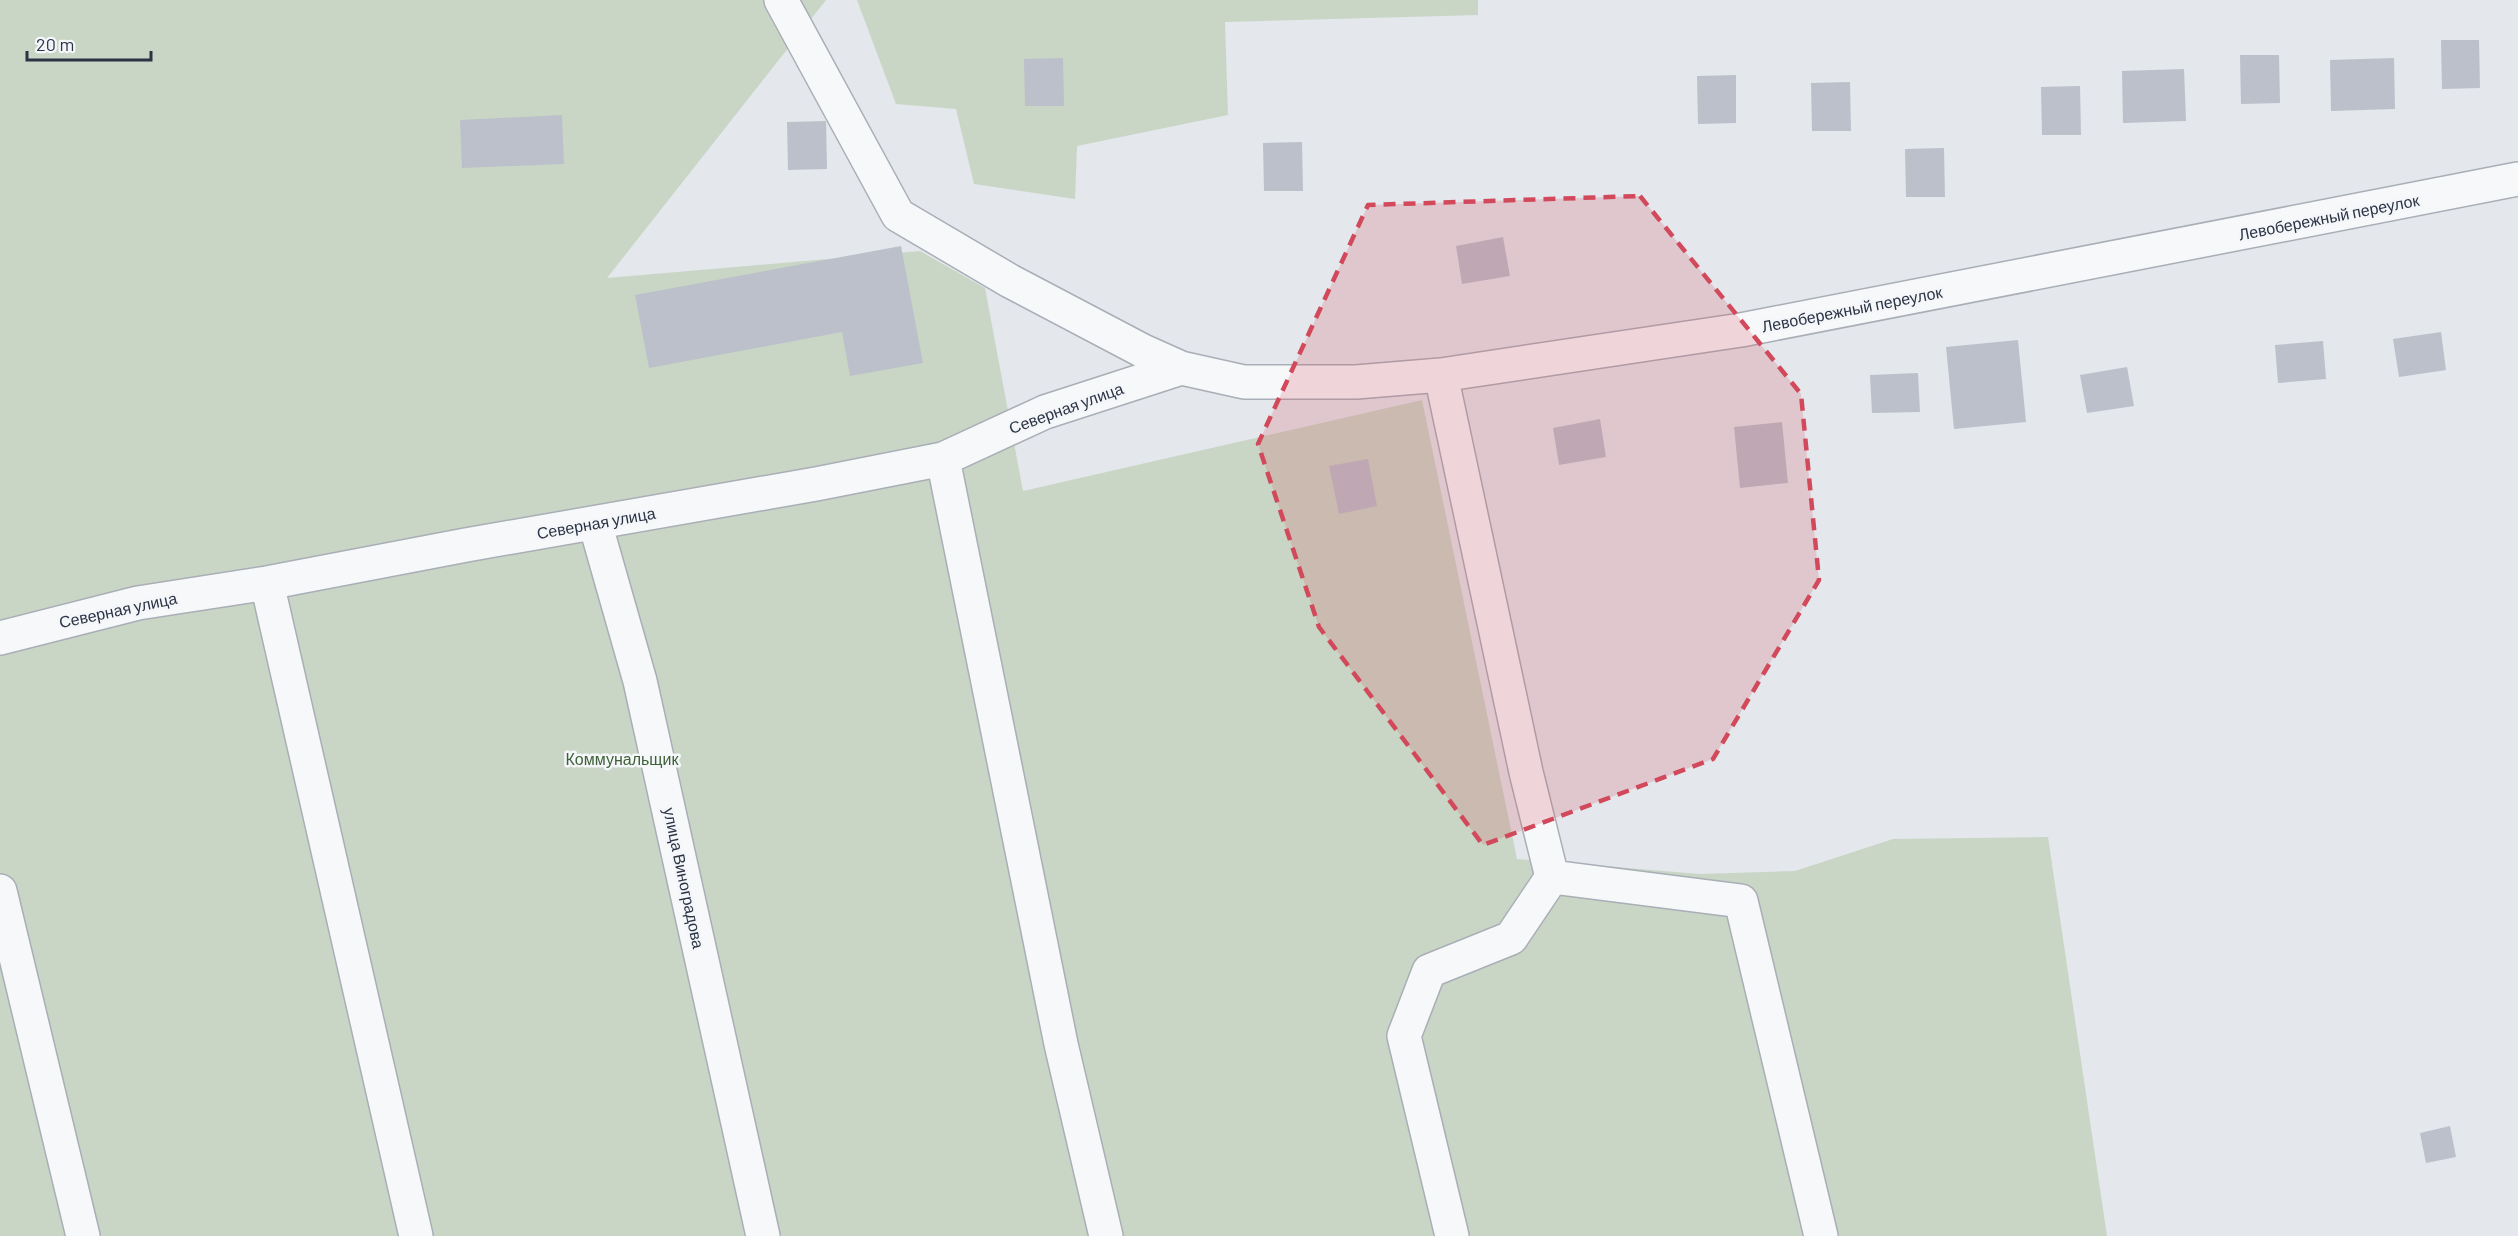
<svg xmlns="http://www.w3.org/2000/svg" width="2518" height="1236" viewBox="0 0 2518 1236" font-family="Barlow,sans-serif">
<rect width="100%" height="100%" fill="#e4e7ec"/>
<path fill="#c9d6c5" d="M0,0H826L607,278L920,251L985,288L1023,491L1422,400L1517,859L1700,874L1795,871L1893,839L2048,837L2107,1236H0Z
M857,0H1478V15L1225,22L1228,115L1077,146L1075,199L974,184L956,109L896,104Z"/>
<path fill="#bbc0ca" d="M2441,40H2479L2480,88L2442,89Z
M2240,55H2279L2280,103L2241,104Z
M1063,58L1064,106H1025L1024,59Z
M2394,58L2395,109L2331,111L2330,60Z
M2184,69L2186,121L2123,123L2122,71Z
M1736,75V123L1698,124L1697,76Z
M1850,82L1851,131H1812L1811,83Z
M2080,86L2081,135H2042L2041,87Z
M562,115L564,164L462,168L460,120Z
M826,121L827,169L788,170L787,122Z
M1302,142L1303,191H1264L1263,143Z
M1944,148L1945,197H1906L1905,149Z
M1503,237L1510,276L1462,284L1456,246Z
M901,246L923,363L850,376L842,332L649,368L635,295Z
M2441,332L2446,370L2399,377L2393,339Z
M2018,340L2026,422L1954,429L1946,347Z
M2323,341L2326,379L2278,383L2275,345Z
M2127,367L2134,406L2087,413L2080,375Z
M1918,373L1920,412L1872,413L1870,375Z
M1600,419L1606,457L1559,465L1553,428Z
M1782,422L1788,483L1740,488L1734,427Z
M1368,459L1377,506L1339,514L1329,466Z
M2450,1126L2456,1157L2426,1163L2420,1133Z"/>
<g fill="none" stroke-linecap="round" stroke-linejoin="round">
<defs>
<path id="street" d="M781,0L898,215L1010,281L1143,351L1181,368L1244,382H1356L1441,375L1741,330L2518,179
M1441,375L1526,772L1552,877L1511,938L1429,971L1404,1036L1452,1236
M943,459L1061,1044L1106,1236
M595,523L640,681L763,1236
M267,583L416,1236
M0,638L138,603L267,583L466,545L816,484L943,459L1045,412L1181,368
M1552,877L1741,901L1821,1236
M0,891L83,1236"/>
</defs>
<use href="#street" stroke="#a9aeb7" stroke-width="36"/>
<use href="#street" stroke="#f7f8fa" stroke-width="33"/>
</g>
<path fill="#d1495b" fill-opacity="0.2" stroke="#d1495b" stroke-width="4.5" stroke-dasharray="12 8" stroke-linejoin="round" d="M1640,196L1801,394L1819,580L1713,759L1483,845L1319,627L1258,444L1368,205Z"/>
<g text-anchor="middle" stroke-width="5" stroke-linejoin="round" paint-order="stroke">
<g font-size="16" fill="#2b3445" stroke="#f4f6f9">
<text transform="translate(2329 217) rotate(-11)" y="6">Левобережный переулок</text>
<text transform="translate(1852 309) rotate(-11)" y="6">Левобережный переулок</text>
<text transform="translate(1066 408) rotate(-20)" y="6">Северная улица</text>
<text transform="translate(596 523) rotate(-10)" y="6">Северная улица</text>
<text transform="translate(118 610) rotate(-12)" y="6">Северная улица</text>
<text transform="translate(684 878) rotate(78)" y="6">улица Виноградова</text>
</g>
<g font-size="16" fill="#3f6138" stroke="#f4f6f9">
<text x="622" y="765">Коммунальщик</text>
</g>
</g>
<path d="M27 51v9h124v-9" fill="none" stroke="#2b3445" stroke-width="3"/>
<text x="36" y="51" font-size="18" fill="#2b3445" stroke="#f4f6f9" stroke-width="4.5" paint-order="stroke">20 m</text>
</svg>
